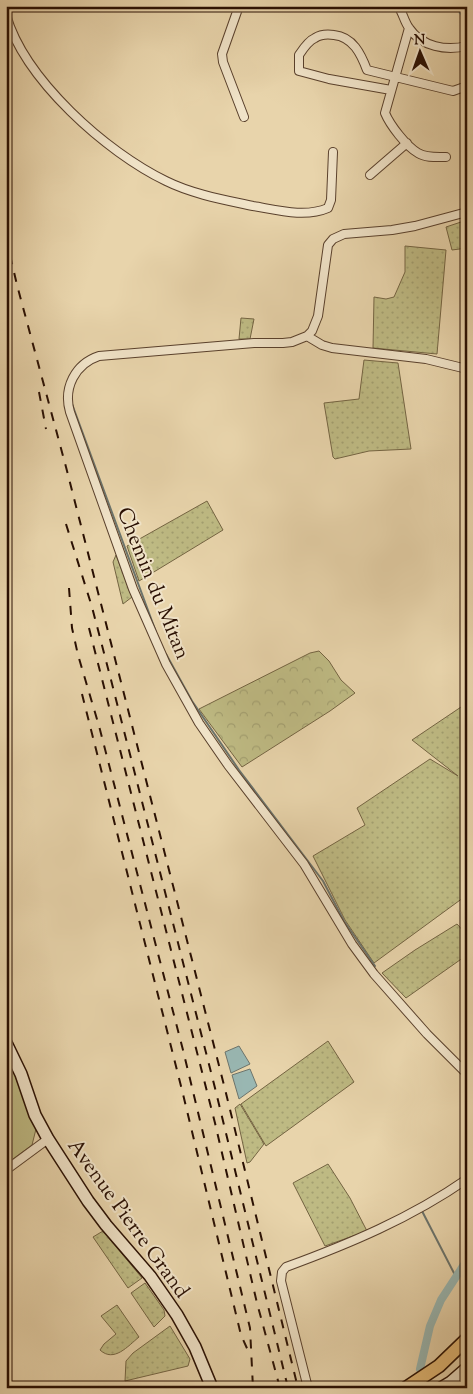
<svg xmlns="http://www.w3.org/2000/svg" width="473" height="1394" viewBox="0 0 473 1394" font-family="'Sorts Mill Goudy',serif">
<defs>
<pattern id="grass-dots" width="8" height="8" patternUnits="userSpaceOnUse" patternTransform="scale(1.25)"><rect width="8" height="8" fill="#beba83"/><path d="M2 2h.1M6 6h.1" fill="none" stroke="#a39f70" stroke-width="1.8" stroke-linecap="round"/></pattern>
<pattern id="forest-crowns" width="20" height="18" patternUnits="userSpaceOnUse" patternTransform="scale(1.25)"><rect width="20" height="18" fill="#beba83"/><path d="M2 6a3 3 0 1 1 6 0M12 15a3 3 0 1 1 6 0" fill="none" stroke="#a39f70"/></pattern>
</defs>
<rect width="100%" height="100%" fill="#e8d4ab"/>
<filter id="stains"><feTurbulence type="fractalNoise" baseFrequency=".004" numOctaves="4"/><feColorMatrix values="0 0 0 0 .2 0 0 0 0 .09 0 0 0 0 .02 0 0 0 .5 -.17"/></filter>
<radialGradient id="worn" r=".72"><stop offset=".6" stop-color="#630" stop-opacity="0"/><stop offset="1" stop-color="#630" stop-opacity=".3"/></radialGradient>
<path fill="url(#grass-dots)" stroke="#746442" d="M467,220V248L452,250L446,227Z
M405,246L446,250L437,354L373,348L374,297L386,299L394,297L405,272Z
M241,318L254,319L250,339H239Z
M364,360L398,363L411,449L369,451L335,459L333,457L324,403L359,399Z
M207,501L223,530L139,581L127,546Z
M116,555L132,597L123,604L113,562Z
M467,703V780L461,777L467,781V895L374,963L345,920L313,856L365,825L357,808L430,759L458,776L412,740Z
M457,924L467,935V955L406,998L382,973L415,950Z
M328,1041L354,1082L266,1146L241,1104Z
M240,1104L264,1144L250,1162L247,1163L235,1108Z
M328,1164L350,1198L367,1231L325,1246L293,1183Z
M103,1231L142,1278L128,1288L93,1237Z
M145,1283L164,1310L165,1316L154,1327L131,1293Z
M117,1305L139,1337C128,1346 114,1363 100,1350L104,1344L116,1334L101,1316Z
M170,1326L190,1359L188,1366L125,1381L126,1361L133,1353Z"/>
<path fill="url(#forest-crowns)" stroke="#746442" d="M319,651L329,661L341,680L355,693L330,711L242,767L199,709L310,653Z"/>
<path fill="#beba83" stroke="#746442" d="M6,1053L36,1129L32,1145L6,1164Z"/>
<path fill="#99b7b2" stroke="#6c746c" d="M239,1046L250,1064L231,1073L225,1052Z
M250,1069L257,1086L239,1099L232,1075Z"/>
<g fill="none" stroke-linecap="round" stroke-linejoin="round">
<path stroke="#6c746c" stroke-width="2" d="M72,404L156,632
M166,654L192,701L239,770L323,881L344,921L375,966
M422,1211L456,1277"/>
<path stroke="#99b7b2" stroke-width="8" d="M460,6L462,11L467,15
M420,1369L430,1326L441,1300L467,1260"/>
<defs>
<path id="street" d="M239,6L222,54L223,62L244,117
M398,6C403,13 404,21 409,28C422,47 446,51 467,46
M6,15C25,80 106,152 166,181C192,194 225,200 253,206C277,210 305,218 328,208L331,200L333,152
M409,28L385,113C390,125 406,146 418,153C426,158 437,157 446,157
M391,90L329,79L299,71V55C303,49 308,41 315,38C321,34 327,34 334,35C353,37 361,54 367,70L453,91L467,86
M370,175L407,143
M467,212L415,226L392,230L344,234L333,239L328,245L318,316L312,331L307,336L292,342L283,343H254L99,356C75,364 63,388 70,412L133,589L166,664L199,723L228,765L304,864L352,944L374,974L427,1034L467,1074
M307,336L322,345L332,348L426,359L467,369
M6,1170L48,1139
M308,1388L281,1281L282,1272L286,1267C349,1244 411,1218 467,1179"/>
<path id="secondary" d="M6,1043L21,1074L35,1115L48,1139L88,1201L106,1225L150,1276L177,1315L195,1347L212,1388
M441,1388L451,1382L467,1368"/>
<path id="primary" d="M406,1388L439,1366L467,1339"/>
</defs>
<use href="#street" stroke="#59402c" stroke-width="10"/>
<use href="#secondary" stroke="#290f02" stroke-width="14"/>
<use href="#primary" stroke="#290f02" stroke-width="15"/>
<use href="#street" stroke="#f0e3c8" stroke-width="8"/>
<use href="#secondary" stroke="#f0e3c8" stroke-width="11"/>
<use href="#primary" stroke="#e4ba76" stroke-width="12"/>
<path stroke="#290f02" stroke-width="2" stroke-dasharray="9 9" stroke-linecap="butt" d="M6,56L11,64
M6,238L17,285L66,467L225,1089L298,1388
M39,392L46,429
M66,524L92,607L110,676L215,1088L288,1388
M69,588L72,628L78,655L99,726L183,1050L250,1328L253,1388
M89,628L215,1123L257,1303L280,1388
M82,694L183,1094L241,1335L250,1355"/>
</g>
<g text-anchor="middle" stroke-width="4" stroke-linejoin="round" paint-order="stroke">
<g font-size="21" fill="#290f02" stroke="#f0e3c8">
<text transform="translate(154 583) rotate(68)" y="7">Chemin du Mitan</text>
<text transform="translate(129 1218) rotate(54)" y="7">Avenue Pierre Grand</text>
</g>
</g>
<rect width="473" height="1394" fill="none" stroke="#e8d4ab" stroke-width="25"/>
<rect x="8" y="8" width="458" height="1379" fill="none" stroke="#290f02" stroke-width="2.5"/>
<rect x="12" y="12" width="448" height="1369" fill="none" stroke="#290f02"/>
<g transform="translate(420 52) rotate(358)" stroke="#f0e3c8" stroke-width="4" paint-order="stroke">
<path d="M0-4L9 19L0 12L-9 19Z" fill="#290f02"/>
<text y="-8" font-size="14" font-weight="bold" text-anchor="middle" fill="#290f02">N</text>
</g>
<rect width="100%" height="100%" filter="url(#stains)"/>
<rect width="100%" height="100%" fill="url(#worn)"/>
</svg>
